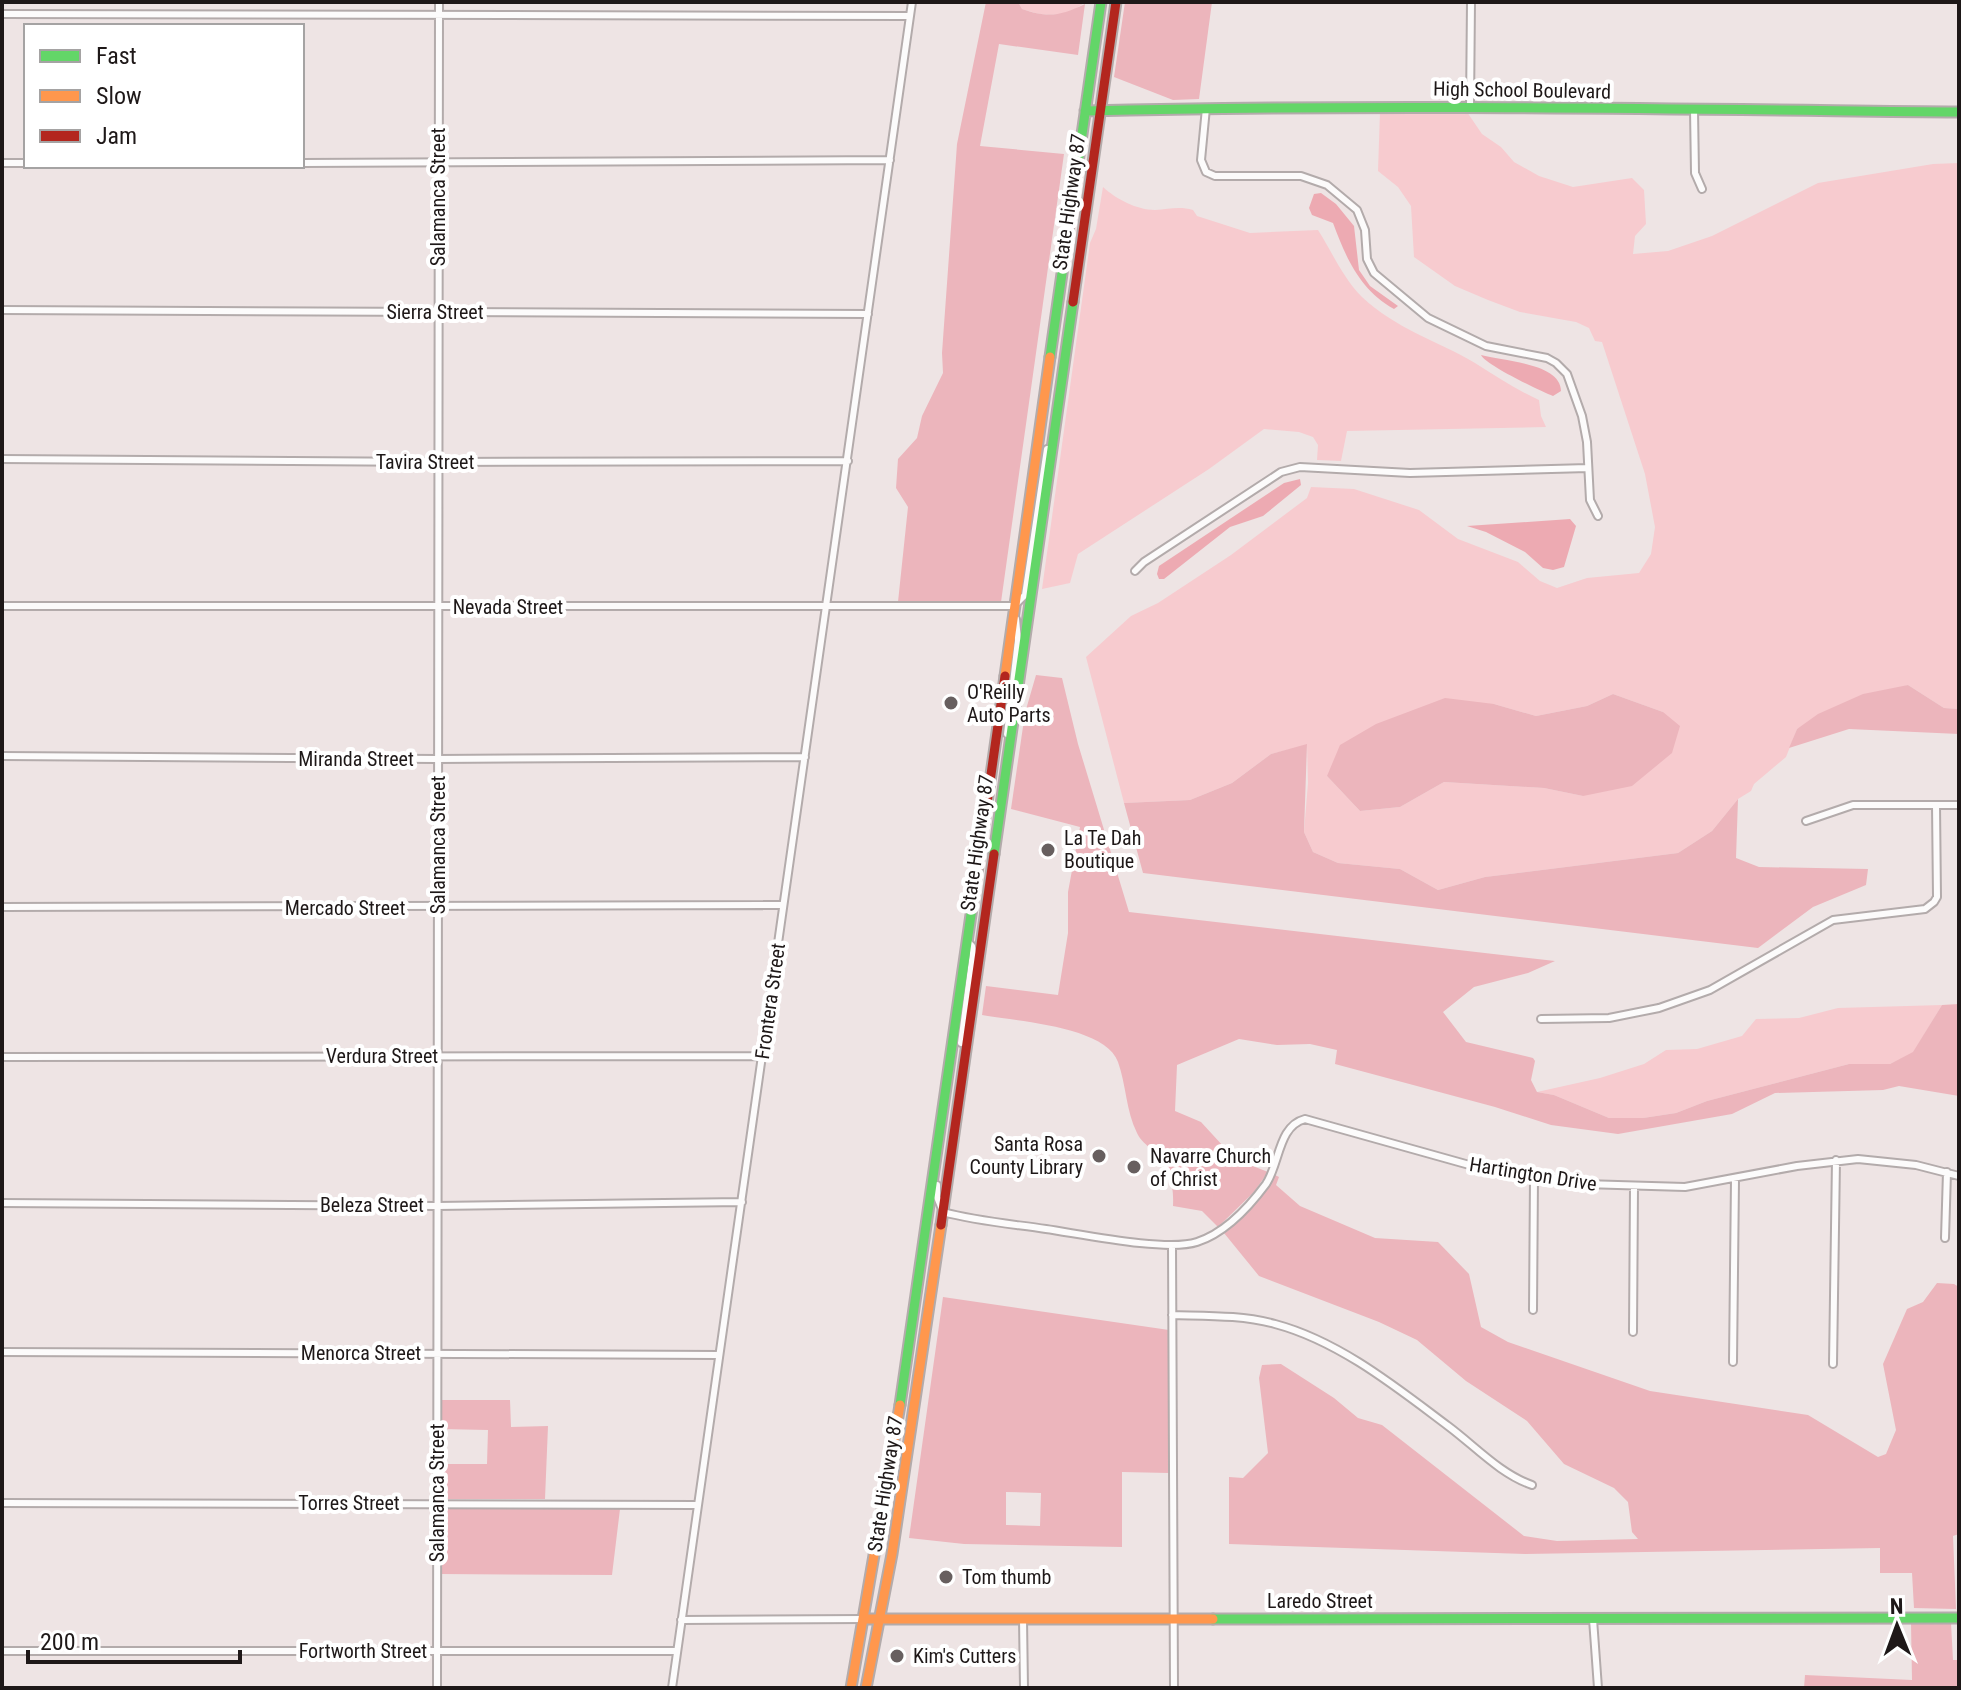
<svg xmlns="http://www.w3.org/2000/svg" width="1961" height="1690" viewBox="0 0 1961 1690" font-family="'Roboto Condensed',sans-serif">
<rect width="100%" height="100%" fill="#eee4e4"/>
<path fill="#f7cbcf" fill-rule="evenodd" d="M1018,2H1085C1067,18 1044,17 1022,9Z
M1380,112H1467L1482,134L1501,147L1514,162L1539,176L1573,187L1632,178L1644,190L1646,224L1635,236L1633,254L1668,251L1712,236L1818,183L1933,164L1959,163V709L1944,708L1908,685L1797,729L1786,757L1754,784L1751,791L1738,799L1712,831L1678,853L1485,877L1438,890L1400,869L1338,863L1313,852L1304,832L1308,783L1307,745L1271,754L1232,783L1190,800L1124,803L1086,657L1131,616L1158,603L1231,555L1307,498L1311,487L1354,489L1419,510L1458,539L1518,562L1540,581L1557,588L1587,578L1639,573L1651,554L1655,527L1645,474L1602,342L1595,341L1589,328L1576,322L1520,312L1488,300L1455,286L1414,257L1411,206L1398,187L1378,171ZM1613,694L1663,712L1583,796L1544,788L1444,782L1400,807L1360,811L1327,776L1494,704L1536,716L1587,706Z
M1103,187C1116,199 1137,210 1155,210C1169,209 1180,206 1193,210L1197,216L1250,233L1318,230C1332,252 1343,278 1362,297C1396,329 1436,340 1475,363C1497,377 1515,389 1539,400L1541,416L1546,427L1347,431L1341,461L1317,460L1318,445L1313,437L1299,432L1264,429L1209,469L1078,554L1070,583L1042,589L1090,243L1096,229Z
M1942,1005L1913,1053L1890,1064H1849L1707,1101L1676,1113L1643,1118H1609L1554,1095L1537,1092L1600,1078L1644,1064L1666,1050L1697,1049L1742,1036L1756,1019L1799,1018L1838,1008Z"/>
<path fill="#ecb5bc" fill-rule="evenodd" d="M986,2H1018L1022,9C1048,18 1060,16 1085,4L1078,55L999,44L980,146L1064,154L1001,602H898L908,507L896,488L898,459L917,438L922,416L943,373L942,353L957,144Z
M1125,2H1212L1199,99L1173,100L1114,77Z
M1036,675L1062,678L1078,744L1129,912L1555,961L1528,973L1474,987L1443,1012L1466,1042L1533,1058L1535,1061L1531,1080L1537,1092L1554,1095L1609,1118H1643L1676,1113L1707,1101L1849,1064H1890L1913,1052L1942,1005L1959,1004V1096L1899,1086L1883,1090L1775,1093L1732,1114L1618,1134L1551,1125L1495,1107L1335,1064L1337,1050L1310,1044L1277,1045L1239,1039L1177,1065L1175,1111L1201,1122L1235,1159L1268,1172L1254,1192L1218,1227L1202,1211L1173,1206C1174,1184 1170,1167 1153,1151C1147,1145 1140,1140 1137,1133C1126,1111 1126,1084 1118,1062C1106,1026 1015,1021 982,1015L986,986L1058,995L1068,933V892L1080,827L1011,809L1025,713Z
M1908,685L1944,708L1959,709V734L1849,729L1789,748L1797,729L1818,714L1863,694Z
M1613,694L1663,712L1680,726L1672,753L1632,786L1583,796L1544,788L1444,782L1400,807L1360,811L1327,776L1340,745L1376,724L1445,698L1494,704L1536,716L1587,706Z
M1307,744L1304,832L1313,852L1338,863L1400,869L1438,890L1485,877L1678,853L1712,831L1738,799L1736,858L1759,867L1868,869L1866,885L1813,907L1758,948L1143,873L1124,803L1190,800L1232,783L1271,754Z
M1275,1175L1279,1177L1276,1185L1300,1206L1375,1238L1438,1242L1469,1274L1481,1327L1508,1342L1650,1391L1808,1415L1878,1457L1886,1454L1896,1430L1883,1364L1907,1309L1923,1302L1937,1283L1954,1284L1959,1287V1534L1953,1536L1956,1609L1914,1608L1912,1573H1880V1548L1525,1554L1229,1544V1477L1243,1478L1268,1453L1259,1378L1262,1365L1281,1364L1334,1398L1358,1418L1382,1425L1524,1536L1557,1541L1638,1539L1632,1532L1628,1502L1614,1488L1564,1464L1527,1421L1466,1381L1417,1340L1379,1322L1259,1276L1224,1233L1259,1198Z
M943,1297L1169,1330V1473L1122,1472V1547L964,1544L909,1538ZM1006,1492L1041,1493L1040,1526L1006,1525Z
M441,1400H510L511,1427L548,1426L545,1499H440V1464H487L488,1430L441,1429Z
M440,1508L620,1509L612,1575L440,1574Z
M1911,1623H1951L1953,1660H1959V1688H1804L1805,1675L1912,1680Z"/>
<path fill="#edaab2" d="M1321,193L1336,204L1354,226L1359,270L1370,286L1398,306L1394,309C1360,290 1346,258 1333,223L1312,215L1309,208L1314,194Z
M1481,355C1503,361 1561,363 1561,391L1553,396C1540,391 1486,365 1481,355Z
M1300,479L1301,485L1263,516L1230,527L1164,579H1159L1157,574L1159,566L1284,483Z
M1570,519L1576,526L1564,567L1553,570L1543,568L1525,552L1486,532L1467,526Z"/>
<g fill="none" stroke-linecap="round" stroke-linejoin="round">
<defs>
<path id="street" d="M2,14L910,16
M1470,107L1471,2
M1206,108L1201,160L1206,172L1215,176H1301L1327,185L1357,210L1365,230L1367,259L1374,273L1428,318L1486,346L1547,358L1556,363L1567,374L1582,416L1587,442L1590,500L1598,516
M1694,110L1695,173L1702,189
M2,163H26
M302,163L890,160
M2,310L868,314
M2,459L440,462L848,461
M1135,571L1144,562L1281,472L1300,467L1410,473L1588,468
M1016,604L1025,595L1047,449
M2,606H1015
M1007,734L1018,640L1016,619
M2,756L437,759L805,757
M1806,821L1853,805H1959
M2,907L783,905
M1541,1019L1609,1018L1659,1008L1710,990L1833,920L1925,909L1934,902L1937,897L1936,805
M961,1043L973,953L972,946L967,941
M2,1057L762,1056
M937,1185V1197L942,1209
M2,1203L437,1206L742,1202
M943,1212C976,1221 1012,1224 1046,1229C1081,1234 1166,1252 1197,1242C1225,1233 1249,1207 1266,1184C1280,1163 1278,1126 1305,1119L1480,1168L1584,1184L1685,1187L1797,1166L1858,1159L1916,1165L1959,1176
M1945,1238L1947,1172
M1172,1245L1174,1688
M1533,1310L1534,1177
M1172,1315C1207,1316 1242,1315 1275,1324C1339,1341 1396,1387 1448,1426C1475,1446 1500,1474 1532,1485
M1633,1332L1634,1187
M2,1352L719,1355
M1733,1362L1735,1179
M1833,1364L1836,1160
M2,1503L696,1505
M1023,1619L1024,1688
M1593,1619L1598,1688
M681,1620L865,1619
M2,1651H676
M437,1688L439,2
M672,1688L912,2"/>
<path id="fast" d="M1085,111C1376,104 1668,109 1959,112
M1050,357L1101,2
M994,854L1073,302
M900,1405L975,887
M1213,1619L1959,1618"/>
<path id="slow" d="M1005,676L1050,357
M865,1619H1213
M851,1688L900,1405
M866,1688L892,1554L941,1225"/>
<path id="jam" d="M1073,302L1116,2
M975,887L1005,676
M941,1225L994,854"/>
</defs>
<use href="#street" stroke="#b3abab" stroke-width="10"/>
<use href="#fast" stroke="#b3abab" stroke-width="13"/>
<use href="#slow" stroke="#b3abab" stroke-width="13"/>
<use href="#jam" stroke="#b3abab" stroke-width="13"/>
<use href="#street" stroke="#fcfbfb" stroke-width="6"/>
<use href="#fast" stroke="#63d668" stroke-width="9"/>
<use href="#slow" stroke="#ff974d" stroke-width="9"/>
<use href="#jam" stroke="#b3261e" stroke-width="9"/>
</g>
<g fill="#675f5f" stroke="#fff" stroke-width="3">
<circle cx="951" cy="703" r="8"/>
<circle cx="1048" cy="850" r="8"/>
<circle cx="1099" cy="1156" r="8"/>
<circle cx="1134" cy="1167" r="8"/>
<circle cx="946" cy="1577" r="8"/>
<circle cx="897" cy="1656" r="8"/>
</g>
<g text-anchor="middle" stroke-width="8" stroke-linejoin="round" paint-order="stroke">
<g font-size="20" fill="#1e1818" stroke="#fff">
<text transform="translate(1522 90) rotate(1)" y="7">High School Boulevard</text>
<text transform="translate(438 197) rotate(-90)" y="7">Salamanca Street</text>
<text transform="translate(1069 202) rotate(-82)" y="7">State Highway 87</text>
<text x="435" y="319">Sierra Street</text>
<text x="425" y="469">Tavira Street</text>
<text x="508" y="614">Nevada Street</text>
<text x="356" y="766">Miranda Street</text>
<text transform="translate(977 843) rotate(-82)" y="7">State Highway 87</text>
<text transform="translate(438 845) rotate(-90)" y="7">Salamanca Street</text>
<text x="345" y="915">Mercado Street</text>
<text transform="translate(770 1001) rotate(-82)" y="7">Frontera Street</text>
<text x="382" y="1063">Verdura Street</text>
<text transform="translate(1533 1174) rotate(9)" y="7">Hartington Drive</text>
<text x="372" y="1212">Beleza Street</text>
<text x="361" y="1360">Menorca Street</text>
<text transform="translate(885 1484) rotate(-81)" y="7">State Highway 87</text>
<text transform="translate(437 1493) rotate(-90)" y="7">Salamanca Street</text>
<text x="349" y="1510">Torres Street</text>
<text x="1320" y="1608">Laredo Street</text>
<text x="363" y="1658">Fortworth Street</text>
</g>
<g font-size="20" fill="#1e1818" stroke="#fff" text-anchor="start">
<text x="967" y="699">O'Reilly<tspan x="967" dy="23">Auto Parts</tspan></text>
<text x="1064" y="845">La Te Dah<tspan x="1064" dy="23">Boutique</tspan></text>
<text x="1083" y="1151" text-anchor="end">Santa Rosa<tspan x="1083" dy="23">County Library</tspan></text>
<text x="1150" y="1163">Navarre Church<tspan x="1150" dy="23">of Christ</tspan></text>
<text x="962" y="1584">Tom thumb</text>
<text x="913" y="1663">Kim's Cutters</text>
</g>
</g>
<rect width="1961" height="1690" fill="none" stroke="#1e1818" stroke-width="8"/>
<rect x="24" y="24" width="280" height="144" fill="#ffffff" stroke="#a5a3a3" stroke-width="2"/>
<rect x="40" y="50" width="40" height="12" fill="#63d668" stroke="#a5a3a3" stroke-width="2"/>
<text x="96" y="64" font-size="24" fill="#1e1818">Fast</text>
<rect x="40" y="90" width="40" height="12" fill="#ff974d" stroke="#a5a3a3" stroke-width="2"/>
<text x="96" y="104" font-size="24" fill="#1e1818">Slow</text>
<rect x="40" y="130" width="40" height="12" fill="#b3261e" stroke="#a5a3a3" stroke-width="2"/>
<text x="96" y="144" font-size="24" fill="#1e1818">Jam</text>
<g transform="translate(1897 1626) rotate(359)" stroke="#ffffff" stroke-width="6" paint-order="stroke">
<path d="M0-6L14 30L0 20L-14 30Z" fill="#1e1818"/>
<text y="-12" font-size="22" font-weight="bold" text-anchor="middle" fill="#1e1818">N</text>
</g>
<path d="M28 1650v12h212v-12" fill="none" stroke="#1e1818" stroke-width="4"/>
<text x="40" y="1650" font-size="24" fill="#1e1818" stroke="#ffffff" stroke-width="6" paint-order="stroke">200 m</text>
</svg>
